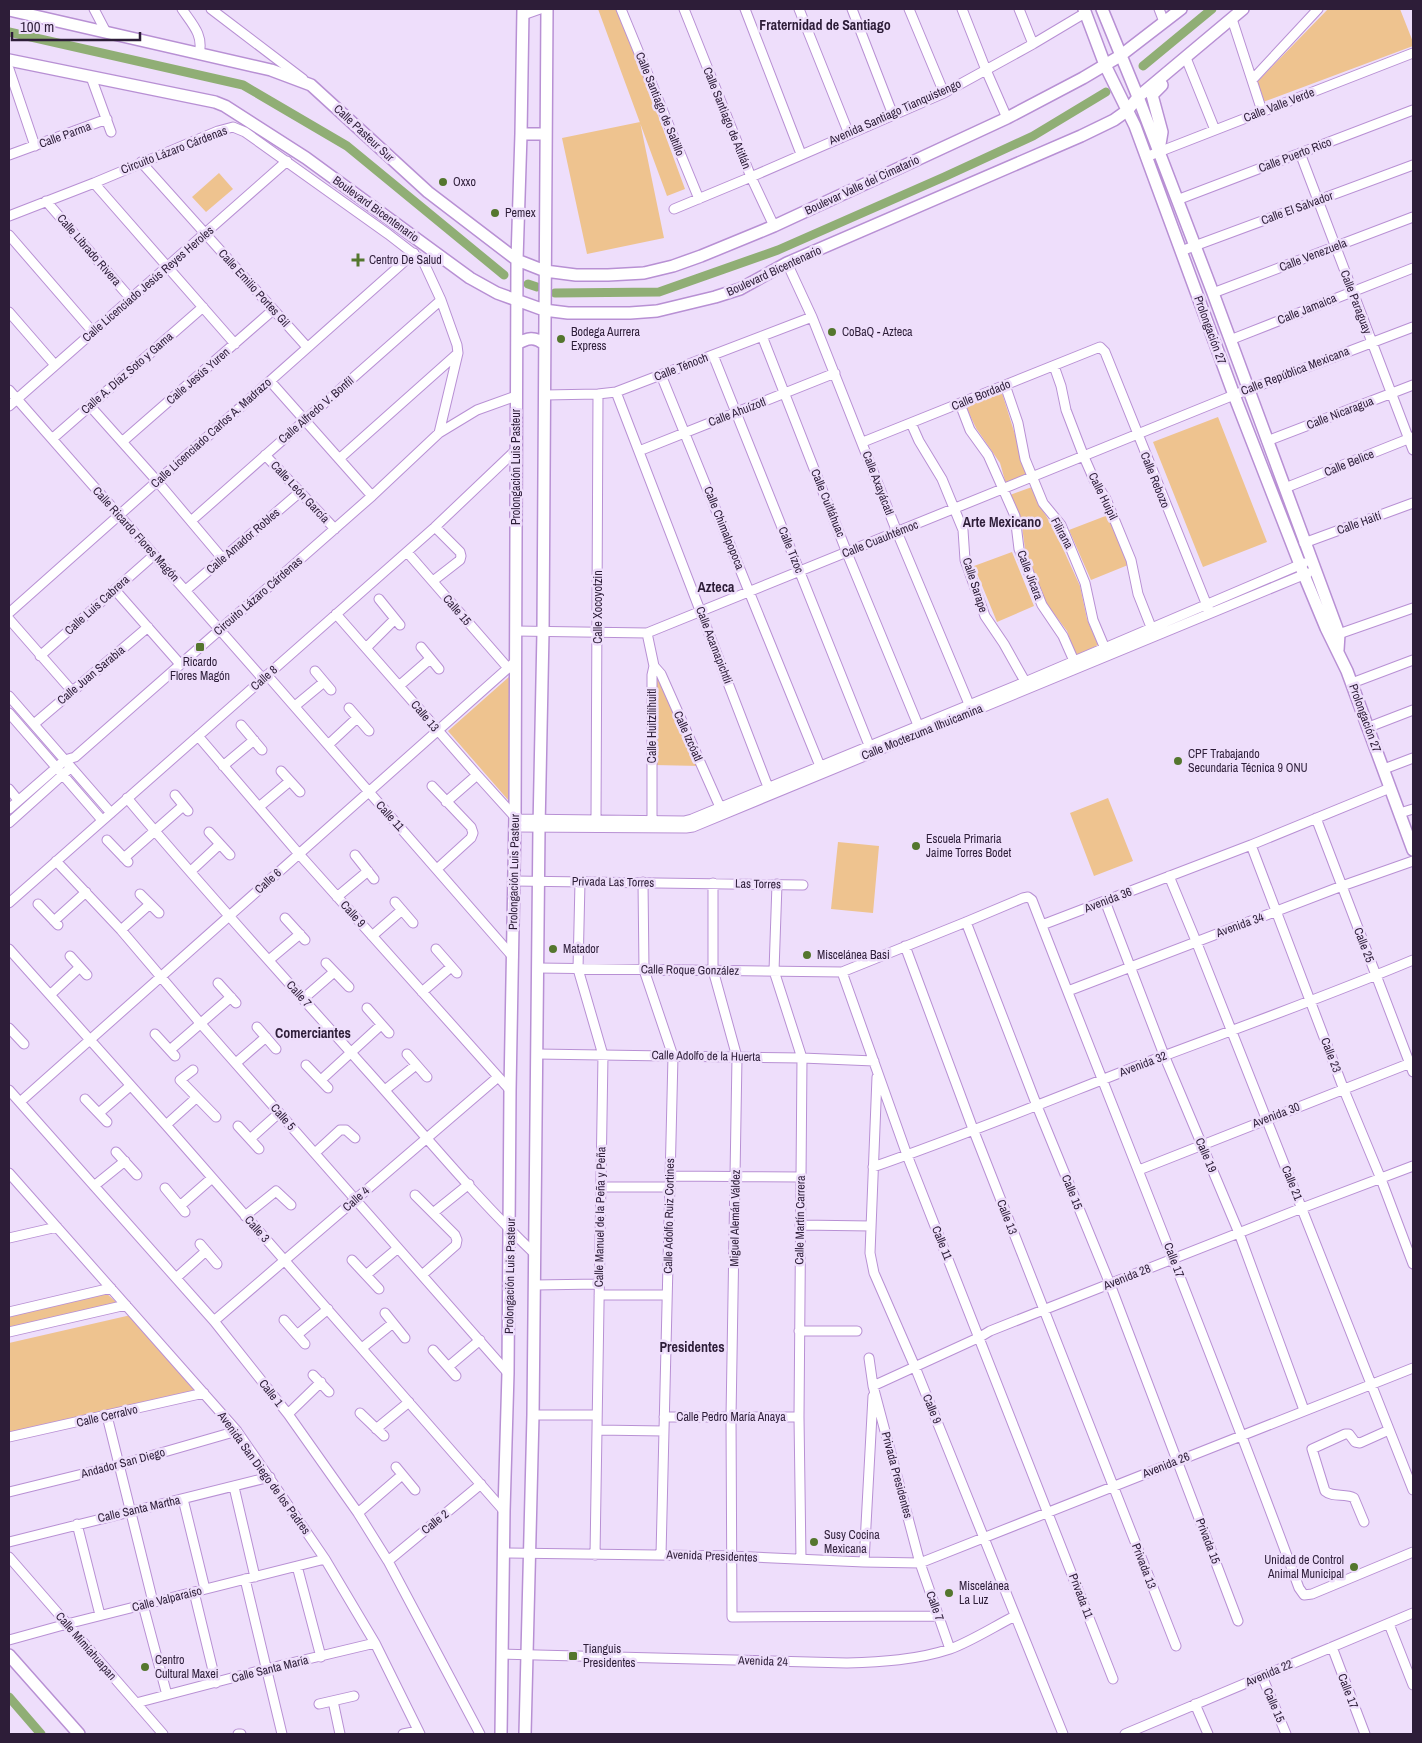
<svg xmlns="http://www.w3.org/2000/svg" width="1422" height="1743" viewBox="0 0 1422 1743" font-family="'Archivo Narrow',sans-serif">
<rect width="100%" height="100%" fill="#eedefb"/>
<path fill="#eec38f" d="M598,9H619L685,189L667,196Z
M1328,9H1400L1413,42V46L1263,102L1257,82Z
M640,122L664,238L587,254L562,138Z
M219,173L233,189L206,212L192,197Z
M1002,393L1028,476L1006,484L1000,463L976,428L966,407Z
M1218,417L1267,542L1203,567L1153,442Z
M1032,487L1040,506L1054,529L1080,586L1087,619L1098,645L1076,656L1067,631L1046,603L1025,549L1021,518L1010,495Z
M1108,515L1128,565L1091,580L1069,530Z
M1012,552L1034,606L997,622L974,566Z
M658,673L700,766L654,765V674Z
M510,676L509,801L448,731Z
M1108,798L1133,861L1094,876L1070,813Z
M838,842L879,846L873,913L831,909Z
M105,1292L117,1303L9,1329V1315Z
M131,1315L198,1391L9,1434V1343Z"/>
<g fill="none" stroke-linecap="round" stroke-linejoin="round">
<path stroke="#90ae75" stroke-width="9" d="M9,32L243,85L347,146L504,275
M1143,66L1212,9
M528,284L537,287
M555,293L659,292L778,250L944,177L1033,136L1106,92
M9,1697L41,1734"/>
<defs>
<path id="minor" d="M94,9L106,32
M182,9C192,24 204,35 199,54
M211,9L303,79
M621,9L699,199
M684,9L751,177L774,226
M745,9L801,154
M799,9L849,134
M852,9L893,115
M909,9L944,93
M962,9L986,70L1007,118
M1019,9L1033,44
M1159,9L1164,22
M523,15L540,9
M1232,19L1262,111
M1186,58L1215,130
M9,69L35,146
M91,77L111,132
M1252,80L1318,9
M1300,153L1413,450
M9,155L107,119
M1146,157L1413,53
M141,162L307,347
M94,183L235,344
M1177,200L1413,110
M46,201L131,299
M674,209L751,177L944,93L1033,44L1085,13
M9,216L94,183L218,131L233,127L245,132L388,234L423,261L441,300L457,345L458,353L439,433
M9,235L93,332
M1181,251L1413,165
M787,263L812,317L897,532L969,704
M1213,293L1413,217
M9,312L55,365
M762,336L847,553L918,725
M1230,340L1413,268
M713,355L869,745
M1054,366L1061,386L1066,410L1084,457L1095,482L1106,499L1131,560L1138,594L1151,627
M661,375L820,766
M270,381L372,496
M1005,385L1018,423L1025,459L1043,503L1061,525L1085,583L1093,620L1106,651
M9,390L263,679
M616,392L768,787
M545,395L598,394L616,392L812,317
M960,404L970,430L988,455L1015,516L1019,549L1042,605L1063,636L1074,661
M9,406L287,161
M90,406L157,481L222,558
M911,423L919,441L942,479L963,530L965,560L985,616L1004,644L1027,685
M52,439L203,307
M1267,441L1413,385
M122,442L273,310
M863,442L1100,347L1105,352L1208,608
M639,451L835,373
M265,455L335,529
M339,459L458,353
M1285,488L1413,437
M191,521L441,300
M1304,543L1413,503
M407,552L508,668
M433,581L460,560L461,556L460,552L435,527
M115,590L180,664
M186,590L300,492
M379,599L400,625
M9,613L414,253
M336,614L477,775L515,817
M9,619L72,691
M516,631L647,633L1234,395L1413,327
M647,633L654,666L652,675V820
M1333,636L1413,608
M421,647L439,669
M366,648L395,619
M40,656L154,555
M654,666L661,674L720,807
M315,671L331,690
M267,675L513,957
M1352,683L1413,660
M399,686L430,659
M9,696L111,813
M295,706L324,682
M349,708L369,731
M9,713L102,820
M34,724L148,627
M241,725L262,750
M1369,727L1413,710
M198,736L299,854L510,1090
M328,745L357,718
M223,766L254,740
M1384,769L1413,758
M281,771L300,792
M432,786L471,827L473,833L471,838L437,869
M9,789L18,800
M175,795L188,811
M127,798C203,889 283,976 362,1065C419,1128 473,1195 535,1254
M446,802L477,775
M259,807L290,781
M9,809L65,760L75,757L372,496L439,433L477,410L516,396
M1400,813L1413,809
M1316,818L1413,1072
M515,819L684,821L692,819L1025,682L1304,563
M596,819L598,394
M9,823L68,770
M515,827L686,828L693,827L1308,573
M209,832L230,855
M107,840L128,862
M1251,845L1344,1090L1381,1179L1413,1264
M355,855L374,879
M124,858L183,806
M56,861L121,930L201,1024L508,1373
M191,871L220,844
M1169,876L1196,941L1413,1490
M514,881L803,885
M580,882L578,969L603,1055L595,1555
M643,882L644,970L673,1056L661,1555
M713,883V970L737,1057L731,1417L732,1617L939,1616
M777,884L774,971L802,1058L799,1417L801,1559
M140,894L159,913
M337,897L368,871
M1105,901L1164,1055L1239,1233L1304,1410
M395,902L413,923
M9,903L435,527L516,450
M38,904L58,925
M285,918L305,940
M54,921L86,892
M966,922L1037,1106L1110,1284L1238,1621
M1042,925L1251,845L1390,788
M121,930L150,904
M372,936L402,910
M905,946L973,1129L1176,1646
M9,949L166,1125L504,1511
M436,949L457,973
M70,956L87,975
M269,960L300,934
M326,963L349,987
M538,968L842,972L966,922L1023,898L1028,897L1032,900C1121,1130 1214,1357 1299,1588L1304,1595L1312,1594L1413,1552
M842,972L907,1155L1113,1679
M218,983L236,1003
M1068,991L1342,886L1413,861
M422,992L451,967
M50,995L80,967
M303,999L334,972
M367,1008L389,1033
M257,1027L276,1049
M9,1028L24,1044
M155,1034L175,1056
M170,1050L231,997
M407,1054L427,1077
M537,1054L802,1058L874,1061
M236,1063L266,1037
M306,1065L328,1088
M193,1070L180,1080L216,1117
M877,1077L870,1253L874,1273L915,1367L1063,1734
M321,1080L381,1025
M9,1090L214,1321L288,1414L358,1513L388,1561L480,1734
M385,1090L416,1065
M85,1099L107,1122
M20,1102L516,661
M99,1113L130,1086
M166,1125L196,1098
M238,1126L259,1149
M250,1139L279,1113
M116,1152L137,1175
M315,1153L340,1130H346L355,1138
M873,1167C965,1135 1055,1098 1145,1063C1235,1029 1325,997 1413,960
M1139,1170L1413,1062
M9,1173L237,1431L325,1559L375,1643L420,1734
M670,1176L801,1177
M94,1186L125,1161
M601,1187H670
M165,1188L185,1212
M415,1195L455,1235L457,1240L456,1245L422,1275
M180,1206L212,1178
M433,1213L469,1184
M245,1216L276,1191L291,1205
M800,1225L871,1226
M9,1238L57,1227
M200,1244L217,1264
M352,1260L379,1289
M366,1275L398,1248
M176,1278L206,1251
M535,1285L599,1284
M599,1295H667
M9,1312L111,1288
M385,1313L405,1338
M284,1320L305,1344
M214,1321L498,1077
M799,1331H857
M9,1332L126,1305
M297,1335L328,1309
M362,1348L393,1323
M433,1350L456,1376
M869,1358L873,1386L920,1563L950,1649
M448,1367L480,1340
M313,1375L329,1392
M873,1386L980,1337L990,1331L1302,1208L1413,1166
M360,1413L384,1436
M288,1414L321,1382
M533,1415H597
M107,1416L153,1602
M664,1417H799
M376,1429L409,1402
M597,1430L664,1431
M9,1437L204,1393
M396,1467L415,1490
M234,1487L255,1577
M9,1492L119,1465L237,1431
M183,1499L205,1589
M358,1513L402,1475
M1364,1522L1354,1498C1345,1493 1333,1498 1325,1491L1312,1449L1345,1434H1349L1355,1442L1360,1443L1389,1430
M77,1524L100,1615
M9,1542L270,1477
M503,1553L731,1556L864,1562L920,1563L1413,1368
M9,1557L163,1734
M388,1561L481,1484
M864,1562L873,1396
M297,1566L321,1657
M245,1579L282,1734
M194,1592L216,1683
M143,1605L167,1695
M1389,1624L1413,1685
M9,1640L67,1624L325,1559
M1332,1647L1365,1734
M502,1654L847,1663C881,1662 917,1660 950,1649C970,1642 995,1626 1015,1616
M1262,1676L1286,1734
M333,1701L340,1734
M136,1703L266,1669L375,1643
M319,1704L354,1696
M1195,1704L1208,1734
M238,1734H241
M403,1734L418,1731
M1125,1734L1413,1613"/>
<path id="major" d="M1084,9L1105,65L1135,126L1234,395L1304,575L1326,628L1347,671L1413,850
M1102,9L1138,97L1213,293L1339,634L1338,650
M9,10L271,70L311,85L428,192L517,260L545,271L576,275H608L644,273L673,266L701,256L774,226L1007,118L1083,78L1120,56L1181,9
M9,60L215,102L225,106L306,158L470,278L497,293L544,310L568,313H630L657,311L715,297L740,289L787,263L1081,136L1114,120L1128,110L1138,97L1243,9
M521,134H546
M1159,150L1162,132L1152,95L1162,85
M517,344C527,338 535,336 544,344
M9,1655L79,1734
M501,1734L504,1511L508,1373L510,1090L515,817L517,260L521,134L523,9
M525,1734L533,1415L539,828L543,632L547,9"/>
</defs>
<use href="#minor" stroke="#b890d4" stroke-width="11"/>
<use href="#major" stroke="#b890d4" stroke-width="14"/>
<use href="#minor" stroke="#fff" stroke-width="9"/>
<use href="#major" stroke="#fff" stroke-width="11"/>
</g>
<g fill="#54762e" stroke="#eedefb" stroke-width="2">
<circle cx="443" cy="182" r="5"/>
<circle cx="495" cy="213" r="5"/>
<path d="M355.5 252.5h5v5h5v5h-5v5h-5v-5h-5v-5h5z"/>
<circle cx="832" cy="332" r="5"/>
<circle cx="561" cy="339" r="5"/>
<rect x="195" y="642" width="10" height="10" rx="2.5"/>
<circle cx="1178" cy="761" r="5"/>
<circle cx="916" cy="846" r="5"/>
<circle cx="553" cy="949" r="5"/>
<circle cx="807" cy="955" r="5"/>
<circle cx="814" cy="1542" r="5"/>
<circle cx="1354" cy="1567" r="5"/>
<circle cx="949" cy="1593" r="5"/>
<rect x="568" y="1651" width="10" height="10" rx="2.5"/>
<circle cx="145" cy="1667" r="5"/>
</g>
<g text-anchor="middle" stroke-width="5" stroke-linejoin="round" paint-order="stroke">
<g font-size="12" fill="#2d1d38" stroke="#eedefb">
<text transform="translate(660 104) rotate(68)" y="4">Calle Santiago de Saltillo</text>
<text transform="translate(1279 105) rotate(-21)" y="4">Calle Valle Verde</text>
<text transform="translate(895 112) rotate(-24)" y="4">Avenida Santiago Tianquistengo</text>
<text transform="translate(727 118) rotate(68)" y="4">Calle Santiago de Atitlán</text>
<text transform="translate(364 133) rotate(43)" y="4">Calle Pasteur Sur</text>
<text transform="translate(65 135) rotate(-20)" y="4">Calle Parma</text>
<text transform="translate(174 150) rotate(-21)" y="4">Circuito Lázaro Cárdenas</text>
<text transform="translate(1295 155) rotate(-21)" y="4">Calle Puerto Rico</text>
<text transform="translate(862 185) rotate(-25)" y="4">Boulevar Valle del Cimatario</text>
<text transform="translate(1297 208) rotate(-20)" y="4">Calle El Salvador</text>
<text transform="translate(376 209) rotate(36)" y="4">Boulevard Bicentenario</text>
<text transform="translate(89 250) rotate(49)" y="4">Calle Librado Rivera</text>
<text transform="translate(1313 255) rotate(-21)" y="4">Calle Venezuela</text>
<text transform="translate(774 271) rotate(-25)" y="4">Boulevard Bicentenario</text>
<text transform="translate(148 284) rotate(-41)" y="4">Calle Licenciado Jesús Reyes Heroles</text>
<text transform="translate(254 288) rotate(48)" y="4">Calle Emilio Portes Gil</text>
<text transform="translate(1356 302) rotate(69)" y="4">Calle Paraguay</text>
<text transform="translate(1307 309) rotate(-22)" y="4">Calle Jamaica</text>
<text transform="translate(1210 330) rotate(70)" y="4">Prolongación 27</text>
<text transform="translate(681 367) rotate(-21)" y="4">Calle Ténoch</text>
<text transform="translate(1295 371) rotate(-21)" y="4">Calle República Mexicana</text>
<text transform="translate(127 373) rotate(-41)" y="4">Calle A. Díaz Soto y Gama</text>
<text transform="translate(198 376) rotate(-41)" y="4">Calle Jesús Yuren</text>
<text transform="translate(981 395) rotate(-22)" y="4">Calle Bordado</text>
<text transform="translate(316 410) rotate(-41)" y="4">Calle Alfredo V. Bonfil</text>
<text transform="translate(737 412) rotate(-21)" y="4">Calle Ahuízotl</text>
<text transform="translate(1340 413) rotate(-21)" y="4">Calle Nicaragua</text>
<text transform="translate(211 433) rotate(-42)" y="4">Calle Licenciado Carlos A. Madrazo</text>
<text transform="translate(1349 463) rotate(-22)" y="4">Calle Belice</text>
<text transform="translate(516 467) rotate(-90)" y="4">Prolongación Luis Pasteur</text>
<text transform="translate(1155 480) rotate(68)" y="4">Calle Rebozo</text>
<text transform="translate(878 483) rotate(69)" y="4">Calle Axayácatl</text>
<text transform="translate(300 492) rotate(47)" y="4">Calle León García</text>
<text transform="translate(1103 496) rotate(64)" y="4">Calle Huipil</text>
<text transform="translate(828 503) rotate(68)" y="4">Calle Cuitláhuac</text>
<text transform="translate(1359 523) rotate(-20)" y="4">Calle Haití</text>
<text transform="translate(724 528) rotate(68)" y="4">Calle Chimalpopoca</text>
<text transform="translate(1062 533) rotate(62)" y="4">Filirana</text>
<text transform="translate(136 534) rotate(48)" y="4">Calle Ricardo Flores Magón</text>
<text transform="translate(880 539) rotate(-22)" y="4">Calle Cuauhtémoc</text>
<text transform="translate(243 541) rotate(-41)" y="4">Calle Amador Robles</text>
<text transform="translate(791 550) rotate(68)" y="4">Calle Tízoc</text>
<text transform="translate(1030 575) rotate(69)" y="4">Calle Jícara</text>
<text transform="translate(975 585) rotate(72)" y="4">Calle Sarape</text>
<text transform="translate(258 596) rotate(-41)" y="4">Circuito Lázaro Cárdenas</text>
<text transform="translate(97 605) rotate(-42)" y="4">Calle Luis Cabrera</text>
<text transform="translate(598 607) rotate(-90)" y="4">Calle Xocoyotzin</text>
<text transform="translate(457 610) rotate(49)" y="4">Calle 15</text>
<text transform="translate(714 645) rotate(69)" y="4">Calle Acamapichtli</text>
<text transform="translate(91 675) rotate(-40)" y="4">Calle Juan Sarabia</text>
<text transform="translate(264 678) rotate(-41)" y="4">Calle 8</text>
<text transform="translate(425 716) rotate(50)" y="4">Calle 13</text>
<text transform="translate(1365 718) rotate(70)" y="4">Prolongación 27</text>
<text transform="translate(652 726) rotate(-90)" y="4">Calle Huitzilíhuitl</text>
<text transform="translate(922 732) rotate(-22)" y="4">Calle Moctezuma Ilhuicamina</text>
<text transform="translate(688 736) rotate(66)" y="4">Calle Izcóatl</text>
<text transform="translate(390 816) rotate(48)" y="4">Calle 11</text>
<text transform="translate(514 872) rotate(-89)" y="4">Prolongación Luis Pasteur</text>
<text transform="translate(268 881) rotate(-42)" y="4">Calle 6</text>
<text transform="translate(613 882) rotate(1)" y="4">Privada Las Torres</text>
<text transform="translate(758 884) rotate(1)" y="4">Las Torres</text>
<text transform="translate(1108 900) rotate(-21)" y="4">Avenida 36</text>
<text transform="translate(353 914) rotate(48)" y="4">Calle 9</text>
<text transform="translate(1240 925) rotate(-20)" y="4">Avenida 34</text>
<text transform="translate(1364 945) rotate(69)" y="4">Calle 25</text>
<text transform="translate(690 970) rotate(1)" y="4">Calle Roque González</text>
<text transform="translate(299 994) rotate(48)" y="4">Calle 7</text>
<text transform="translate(1331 1055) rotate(69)" y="4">Calle 23</text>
<text transform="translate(706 1056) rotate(1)" y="4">Calle Adolfo de la Huerta</text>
<text transform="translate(1143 1064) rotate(-21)" y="4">Avenida 32</text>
<text transform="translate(1276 1115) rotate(-21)" y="4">Avenida 30</text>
<text transform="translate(283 1117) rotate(49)" y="4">Calle 5</text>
<text transform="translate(1206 1155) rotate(67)" y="4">Calle 19</text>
<text transform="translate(1292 1183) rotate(68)" y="4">Calle 21</text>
<text transform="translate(1072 1192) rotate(68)" y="4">Calle 15</text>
<text transform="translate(356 1199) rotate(-41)" y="4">Calle 4</text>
<text transform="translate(669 1216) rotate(-89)" y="4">Calle Adolfo Ruiz Cortines</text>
<text transform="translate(600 1217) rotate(-89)" y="4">Calle Manuel de la Peña y Peña</text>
<text transform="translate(1007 1217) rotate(69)" y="4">Calle 13</text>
<text transform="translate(735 1218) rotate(-89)" y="4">Miguel Alemán Váldez</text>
<text transform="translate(800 1220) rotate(-89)" y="4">Calle Martín Carrera</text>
<text transform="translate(257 1229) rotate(49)" y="4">Calle 3</text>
<text transform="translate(942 1243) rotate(68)" y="4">Calle 11</text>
<text transform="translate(1174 1260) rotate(69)" y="4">Calle 17</text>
<text transform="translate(510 1276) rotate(-89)" y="4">Prolongación Luis Pasteur</text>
<text transform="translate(1127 1277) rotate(-22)" y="4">Avenida 28</text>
<text transform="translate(271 1393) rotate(52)" y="4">Calle 1</text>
<text transform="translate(932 1409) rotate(68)" y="4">Calle 9</text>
<text transform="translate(107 1416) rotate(-13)" y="4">Calle Cerralvo</text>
<text x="731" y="1421">Calle Pedro María Anaya</text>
<text transform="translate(123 1463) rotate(-15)" y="4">Andador San Diego</text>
<text transform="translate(1166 1465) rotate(-22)" y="4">Avenida 26</text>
<text transform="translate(264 1473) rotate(54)" y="4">Avenida San Diego de los Padres</text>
<text transform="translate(897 1475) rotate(75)" y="4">Privada Presidentes</text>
<text transform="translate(139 1509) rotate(-13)" y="4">Calle Santa Martha</text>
<text transform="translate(435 1522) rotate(-39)" y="4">Calle 2</text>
<text transform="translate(1208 1541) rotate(69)" y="4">Privada 15</text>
<text transform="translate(712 1556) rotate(2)" y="4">Avenida Presidentes</text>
<text transform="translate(1144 1566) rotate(69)" y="4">Privada 13</text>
<text transform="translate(1081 1596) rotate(69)" y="4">Privada 11</text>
<text transform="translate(167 1599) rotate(-14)" y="4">Calle Valparaíso</text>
<text transform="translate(935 1606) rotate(70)" y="4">Calle 7</text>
<text transform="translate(86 1646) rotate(49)" y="4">Calle Mimiahuapan</text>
<text transform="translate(763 1661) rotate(2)" y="4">Avenida 24</text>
<text transform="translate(270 1669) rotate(-14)" y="4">Calle Santa María</text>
<text transform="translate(1269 1673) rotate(-23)" y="4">Avenida 22</text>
<text transform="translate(1348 1691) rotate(69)" y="4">Calle 17</text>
<text transform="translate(1274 1705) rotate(67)" y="4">Calle 15</text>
</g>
<g font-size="12" fill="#2d1d38" stroke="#eedefb" text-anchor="start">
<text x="453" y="186">Oxxo</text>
<text x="505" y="217">Pemex</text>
<text x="369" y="264">Centro De Salud</text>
<text x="571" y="336">Bodega Aurrera<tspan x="571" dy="14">Express</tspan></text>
<text x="842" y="336">CoBaQ - Azteca</text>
<text x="200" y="666" text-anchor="middle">Ricardo<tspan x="200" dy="14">Flores Magón</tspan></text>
<text x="1188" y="758">CPF Trabajando<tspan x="1188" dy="14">Secundaria Técnica 9 ONU</tspan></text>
<text x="926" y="843">Escuela Primaria<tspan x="926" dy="14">Jaime Torres Bodet</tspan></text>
<text x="563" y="953">Matador</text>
<text x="817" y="959">Miscelánea Basi</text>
<text x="824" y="1539">Susy Cocina<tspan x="824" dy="14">Mexicana</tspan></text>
<text x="1344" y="1564" text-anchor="end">Unidad de Control<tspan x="1344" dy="14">Animal Municipal</tspan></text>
<text x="959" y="1590">Miscelánea<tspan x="959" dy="14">La Luz</tspan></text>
<text x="583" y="1653">Tianguis<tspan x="583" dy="14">Presidentes</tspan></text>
<text x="155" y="1664">Centro<tspan x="155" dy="14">Cultural Maxei</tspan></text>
</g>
<g font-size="14" font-weight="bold" fill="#2d1d38" stroke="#eedefb">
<text x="825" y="30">Fraternidad de Santiago</text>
<text x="1002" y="527">Arte Mexicano</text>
<text x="716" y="592">Azteca</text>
<text x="313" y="1038">Comerciantes</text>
<text x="692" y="1352">Presidentes</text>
</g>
</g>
<rect width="1422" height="1743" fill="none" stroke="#2d1d38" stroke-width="20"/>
<path d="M12 32v8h128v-8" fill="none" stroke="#2d1d38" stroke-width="2.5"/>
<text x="20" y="32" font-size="15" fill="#2d1d38" stroke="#eedefb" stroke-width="4" paint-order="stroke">100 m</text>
</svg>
